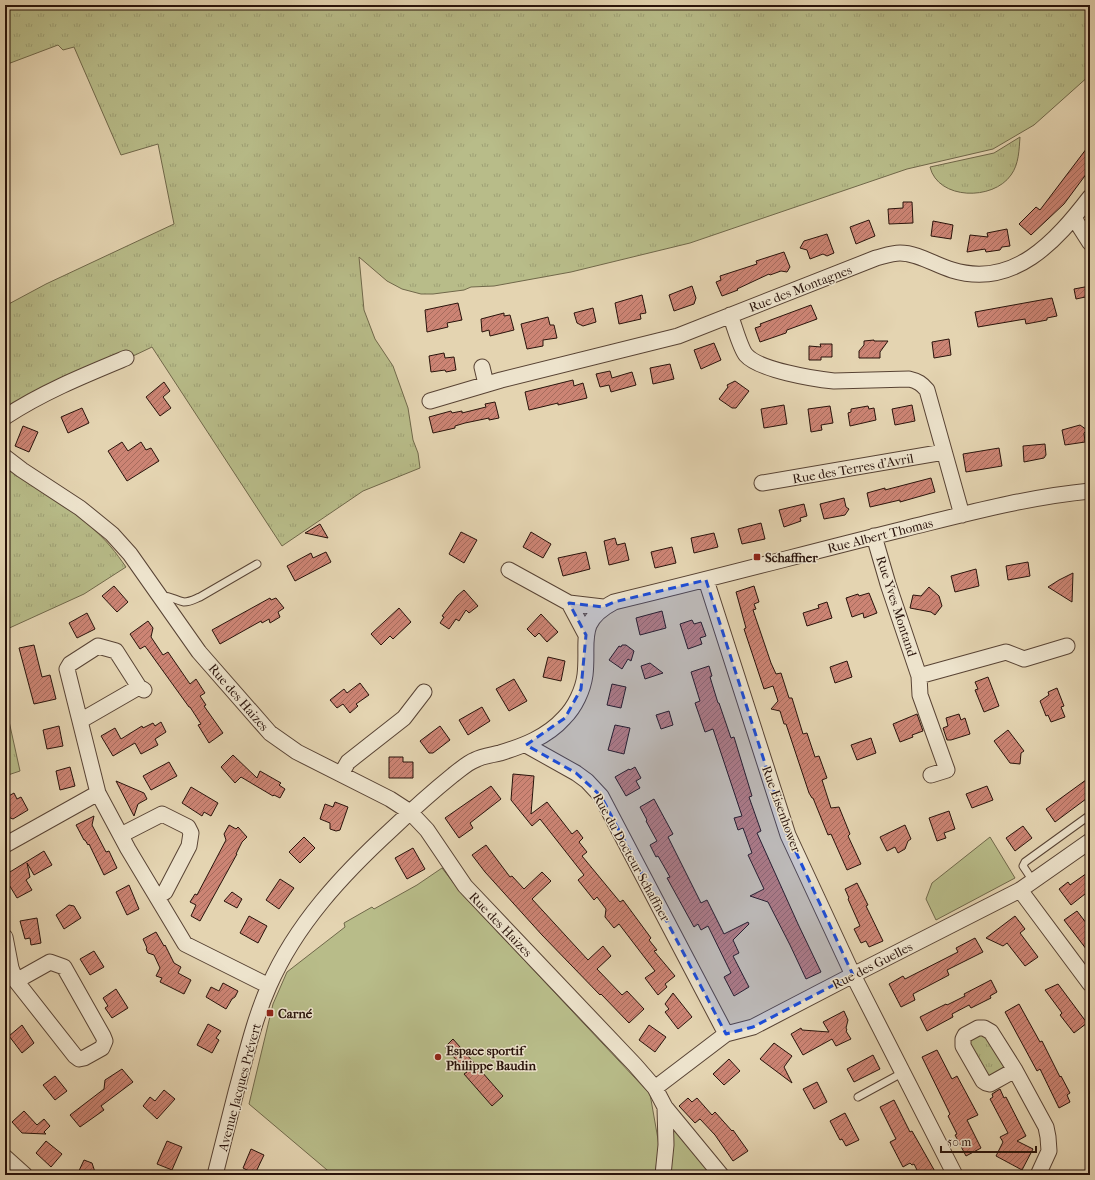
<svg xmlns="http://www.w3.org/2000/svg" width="1095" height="1180" viewBox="0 0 1095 1180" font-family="'IM FELL French Canon',serif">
<defs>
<pattern id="grass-tufts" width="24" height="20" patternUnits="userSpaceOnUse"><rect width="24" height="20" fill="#b8bc89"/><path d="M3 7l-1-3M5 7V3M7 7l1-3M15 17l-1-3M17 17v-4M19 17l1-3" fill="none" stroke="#9ea175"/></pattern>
<pattern id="building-hatch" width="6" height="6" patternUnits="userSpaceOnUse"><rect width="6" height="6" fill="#cc8474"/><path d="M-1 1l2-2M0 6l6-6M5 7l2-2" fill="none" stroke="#a66b5d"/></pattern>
</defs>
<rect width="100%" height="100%" fill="#e4d4b1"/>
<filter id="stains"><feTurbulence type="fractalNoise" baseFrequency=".005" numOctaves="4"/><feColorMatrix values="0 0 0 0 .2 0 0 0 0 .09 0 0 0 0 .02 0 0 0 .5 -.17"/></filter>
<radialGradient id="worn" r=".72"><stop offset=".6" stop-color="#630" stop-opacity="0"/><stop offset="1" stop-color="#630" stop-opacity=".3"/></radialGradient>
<path fill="url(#grass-tufts)" stroke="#70684a" d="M5,5H1090V75L1034,125L993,149L907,169L690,243L571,272L494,286L471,287L464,290L433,294H421L402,289L387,281L359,257L364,310L375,339L393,366L408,408L413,440L418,453L420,468L363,491L282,546L152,347L5,417V306L46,284L174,224L158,144L121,155L74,47L63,50L58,45L5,65Z
M1020,137C1019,150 1019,164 1011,175C993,201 938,200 930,167L994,153Z
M5,466C39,489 84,515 111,547C116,553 121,560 126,567L84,594L5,630Z
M5,703L20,771L5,776Z
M984,1034L1007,1067L991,1076H988L969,1044L971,1038Z"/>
<path fill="#b8bc89" stroke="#70684a" d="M990,837L1015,878L936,920L926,899L932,883Z
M442,868L462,894L650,1094L659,1145L655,1175H333L249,1104L273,1004L287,972L345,927L344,923L372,907L374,909L417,885Z
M670,1125L712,1175H666Z"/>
<path fill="url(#building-hatch)" stroke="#29130b" d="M1090,144V169L1064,204L1031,235L1019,224L1036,207L1040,210Z
M903,202H912L913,223L889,224L888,209L903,208Z
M869,220L875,236L856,244L850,227Z
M933,221L953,225L951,239L931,236Z
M1007,229L1010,246L1002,247L1000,250L986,252L985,249L967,252L970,235L988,237L987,233Z
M827,234L834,253L827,256L823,254L810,259L807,250L800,248L804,241Z
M784,252L790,267L787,272L781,271L770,275L769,274L737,289L738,290L722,296L716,282L721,280L720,276L757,264L756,261Z
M692,286L696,298L694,304L674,311L669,295Z
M1090,286V296L1076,299L1074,289Z
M642,295L646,313L640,314L641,319L619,324L615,303Z
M1052,298L1057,316L1047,318V320L1026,324L1025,319L978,327L975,312Z
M458,303L462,320L447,323L448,327L427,332L425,310Z
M811,305L817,319L787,330L786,333L760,342L755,328L761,326L760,324Z
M593,308L596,322L583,326L577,323L574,313Z
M504,313V316L510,315L514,330L490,336L489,330L482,332L481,319Z
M548,317L550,325H554L557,338L543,340V346L527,349L521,324Z
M949,339L951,355L934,358L932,342Z
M874,340V341H888L880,352V358H859V351L864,345V341Z
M714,343L721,360L701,369L694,350Z
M820,344H832V357H821V360H809V346L821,347Z
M444,353L445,358L454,357L456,370L446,372L445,370L431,372L429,356Z
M670,364L674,379L653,384L650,368Z
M610,371L612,378L632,372L636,385L611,392L609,385L600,387L596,374Z
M573,380L574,386L583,383L587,398L558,405V403L529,410L525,392Z
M735,381L749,391L736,408H732L719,399L728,387L727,385Z
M164,382L170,391L163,397L171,408L160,416L146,397Z
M495,402L499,418L489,420V418L465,423L455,426V428L433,433L429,417L451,411L452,413L462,411V413L486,407L485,404Z
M784,405L787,424L764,428L761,409Z
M912,405L915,421L895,425L892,409Z
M830,406L833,423L821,425L822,430L811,432L808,409Z
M868,406L869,409L874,408L876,420L850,426L848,413L851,412V409Z
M82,408L89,423L68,433L61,417Z
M1080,425L1087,430L1084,433L1085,442L1065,445L1062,430Z
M23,426L38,432L29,452L15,446Z
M122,442L128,451L141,442L146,450L151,448L159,461L127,481L108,451Z
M1045,444L1046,455L1044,458L1024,462L1023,446Z
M999,448L1002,466L966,472L963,454Z
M931,478L935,492L900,502V500L870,507L867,493L885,488V490Z
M844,498L846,507L849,509L845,515L824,519L820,504Z
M804,504L807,516L800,518L801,521L784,527L779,510Z
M761,523L765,539L742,544L738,529Z
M320,524L328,538L305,533Z
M461,532L477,540L464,563L449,554Z
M531,532L551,544L543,558L523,547Z
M714,533L718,547L694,553L691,538Z
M615,538L617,545L625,543L629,560L609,565L604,541Z
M672,547L676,563L655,568L651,552Z
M326,552L331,562L295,581L287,566L311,553L313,558Z
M586,552L590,569L563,576L558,558Z
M1028,562L1030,576L1008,580L1006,566Z
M976,569L979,586L955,592L951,576Z
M1073,573L1072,602L1048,587L1059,580Z
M114,586L128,602L117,612L102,596Z
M754,586L759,602L754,604L756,609L753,610L771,663L776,674L781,673L789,698H792L803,734L807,733L815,757L819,756L827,778L822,780L831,808L839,807L850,834L848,836L861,864L847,870L831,834L828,835L813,798H812L809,793L786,724H784L780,711L771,709L778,701L773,686L764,689L744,629L746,628L736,592Z
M929,587L939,596L942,606L935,615L931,612L910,608L913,595L921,596Z
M464,590L478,606L469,613L466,610L459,621L456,619L449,629L440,623L444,617L442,616L457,596Z
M869,593L877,613L864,618L863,613L852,617L846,598L858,594L859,596Z
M270,598L271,600L276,598L284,608L278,612L280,617L270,623L269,619L262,623L261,621L220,644L212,630Z
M827,602L832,618L807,626L803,613L819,608L818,605Z
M399,608L411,622L393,639L390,636L381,645L371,634Z
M662,611L666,628L640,635L636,618Z
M87,613L95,629L77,638L69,623Z
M541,614L558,632L547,642L539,633L535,637L527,629Z
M692,620L694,624L701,622L706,636L700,638L702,644L688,649L680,624Z
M148,621L153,628L151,637L163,655L168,652L190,684L196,679L205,693L200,696L206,705L204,706L223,733L209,743L198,725L201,724L190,707H189L145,646L140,649L130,634Z
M34,645L42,677L50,675L56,699L34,704L19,648Z
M622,645H626L634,651L631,661L628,659L622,669L609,660L619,646L621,647Z
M548,657L565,661L561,681L543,677Z
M847,661L852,677L835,683L830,667Z
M650,663L663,673L645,679L641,666Z
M709,666L712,676L710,677L718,703H719L731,738L734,737L752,796L749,797L761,831L757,833L798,924L821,972L806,979L790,945L768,902L750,896L764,889L748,855L752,853L743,828L738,830L734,818L742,816L713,729L705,732L695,703L700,701L691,672Z
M988,677L999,706L984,712L975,690L978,689L975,682Z
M514,679L527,701L509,711L496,689Z
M360,683L369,695L356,704L358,706L350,713L343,704L337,708L330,700L344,689L347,693Z
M612,684L626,687L621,708L607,705Z
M1057,688L1064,706L1061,707L1065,717L1051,722L1048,715L1046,716L1040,701L1049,695L1048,692Z
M482,707L490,721L468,735L459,720Z
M669,711L673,725L661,729L656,715Z
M917,714L923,731L912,735L913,737L900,742L893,724Z
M959,714L961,720L965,718L970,734L951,740H947L943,728L948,726L946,718Z
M161,722L166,732L155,739L158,745L141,754L135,743L113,756L101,736L115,728L121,739L142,726L143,728L153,723L155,726Z
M615,725L630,728L624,754L608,750Z
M59,726L63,746L47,749L43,730Z
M440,726L450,740L433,753H429L420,741Z
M1008,730L1024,751L1021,753L1020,764L1010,763L994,741Z
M871,738L876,753L857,760L851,745Z
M233,755L257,778L260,771L281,783L279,785L285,789L280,798L274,795L273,796L241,777L235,783L221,767Z
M389,757H403V762H413V778H389Z
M169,762L177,776L151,790L143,776Z
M70,767L75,786L60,790L56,771Z
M635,767L641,778L636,781L640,788L626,796L615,777L629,769L630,770Z
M513,774L534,776L531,814L547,802L572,834L577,830L583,838L579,842L587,852L582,856L620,902L623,900L651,938L649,940L657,950L654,951L675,976L665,984L667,987L658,995L645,978L655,971L619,924L614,928L605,917L606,909L597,897L594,900L578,880L584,875L540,819L532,826L511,800Z
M1090,777V796L1055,822L1046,809Z
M116,781L144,793L147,799L138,804L134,816Z
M491,786L501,799L470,823L473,828L459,838L445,818Z
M987,786L993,800L972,808L966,794Z
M191,787L218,803L211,816L204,812L202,816L182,803Z
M14,793L17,799L21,797L28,810L13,819L8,817L5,812V798Z
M654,799L673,834L668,837L701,903L707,900L724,934L748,922L749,924L733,940L739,953L733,956L749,987L734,996L724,977L731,973L708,926L701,930L698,924L694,927L667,878L670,877L658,856L656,857L650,845L657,841L646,821L647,820L640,807Z
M335,802L348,807L340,830L336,831L330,829V823L320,819L325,804L333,807Z
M949,811L955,829L944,833L946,838L937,841L929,818Z
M94,816L92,825L106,852L109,851L117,868L104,875L89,844L88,845L85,840H84L76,825Z
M229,825L236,829L238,827L247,837L242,842L236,854H237L200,921L191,916L196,905L190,902L195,894L197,895L226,840L224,834Z
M905,825L911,839L908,841L905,849L898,853L895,847L887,851L880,837Z
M1023,826L1032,838L1015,851L1006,838Z
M304,837L315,848L300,863L289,852Z
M486,845L510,877L512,876L524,889L542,872L551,881L532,899L588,960L603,946L611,956L597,969L622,995L627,991L644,1009L629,1023L601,994L600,995L542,935L485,872L472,855Z
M413,848L425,869L407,879L395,858Z
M44,851L52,865L34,875L27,863L30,877L26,880L32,890L17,898L5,878V875Z
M1090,871V890L1071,905L1059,889L1068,882L1070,885Z
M280,879L294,888L279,909L266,900Z
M857,883L868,905L866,906L883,941L869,947L866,941L861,943L854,929L860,926L848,899L849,898L845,889Z
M129,885L139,909L127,915L116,892Z
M232,892L242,899L237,908L224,901Z
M69,905L74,906L81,918L64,929L56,915Z
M1077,911L1090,928V954L1064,920Z
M249,916L267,926L258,943L240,933Z
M1015,916L1025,929L1020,933L1038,957L1025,966L1007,943L1003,946L986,938Z
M37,918L41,943L31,945L30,938L25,939L20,921Z
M156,932L164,946L165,945L174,963L181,967L178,973L191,980L184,994L160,982L162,978L156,976L160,968L154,955L148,953L146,949L147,948L143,939Z
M975,938L983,952L947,970L949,975L913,994L915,1000L901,1007L889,984L903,976L905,979L958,952L956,948Z
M94,951L104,967L90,975L80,959Z
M991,980L997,992L990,996L991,998L971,1008L969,1005L952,1014L953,1017L927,1031L920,1017L946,1004L947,1005L965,996L964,994Z
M223,983L238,991L235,997L232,999L226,1009L206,997L211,987L219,991Z
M1058,984L1087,1023L1074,1033L1060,1015L1062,1013L1045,990Z
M116,989L128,1008L112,1018L105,1008L108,1006L103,998Z
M673,993L692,1017L678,1029L665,1012L669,1009L665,1004Z
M1019,1004L1040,1042L1042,1041L1060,1077L1061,1076L1070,1093L1067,1095L1070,1102L1059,1108L1040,1069L1037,1071L1005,1012Z
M844,1011L848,1020L846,1028L847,1030L846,1031L851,1039L836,1046L832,1039L803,1055L791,1034L801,1028L802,1030L829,1032L823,1022Z
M208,1024L221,1031L216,1038L219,1040L212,1053L197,1045Z
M22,1025L34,1043L22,1053L9,1036Z
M649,1025L666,1037L655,1052L639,1040Z
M453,1039L503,1096L492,1106L464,1074L467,1072L445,1047Z
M774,1043L792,1056L784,1067L792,1083L760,1059Z
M937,1050L952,1079L957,1076L978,1115L967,1120L981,1148L966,1156L955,1135L957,1134L948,1116L950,1114L922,1057Z
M873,1055L880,1069L854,1082L847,1069Z
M729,1059L740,1071L724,1085L713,1074Z
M122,1069L133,1082L101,1106L104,1110L80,1127L70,1115L104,1089L105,1080Z
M55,1076L67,1091L55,1100L43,1085Z
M817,1082L827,1102L814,1109L803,1089Z
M1000,1089L1004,1098L1006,1097L1026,1136L1017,1141L1033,1149L1022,1170L996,1156L1003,1142L1000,1137L1008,1133L990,1099L993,1097L992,1094Z
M164,1090L175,1099L157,1119L143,1106L150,1097L155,1101Z
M688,1098L692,1102L697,1098L712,1115L715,1112L732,1131L733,1130L748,1151L733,1161L715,1135L700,1119L695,1123L679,1106Z
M894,1100L910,1132L912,1131L937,1175H907L917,1170L914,1164L912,1165L910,1163L903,1167L890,1142L896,1139L880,1107Z
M24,1111L37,1125L44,1119L50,1126L44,1132L46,1134L22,1133L12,1122Z
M845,1113L859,1140L846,1146L842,1139L840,1140L830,1121Z
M46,1141L62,1154L51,1167L36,1153Z
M167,1141L182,1147L172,1170L157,1164Z
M251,1149L264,1155L255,1174L243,1168Z
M84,1160L92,1163L96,1175H77Z"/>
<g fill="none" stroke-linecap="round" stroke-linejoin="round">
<defs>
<path id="lane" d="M159,596C171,595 174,600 184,602C190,602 195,599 200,597L257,564
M1033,881L1023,866L1025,862L1090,815
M858,1097L902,1073"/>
<path id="street" d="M1074,218L1090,243
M730,315C734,324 740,348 746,355C759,370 814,379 834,381L909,379C918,381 922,384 927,390L962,515
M482,367L486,384
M430,401L501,380L678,336L876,258C884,256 892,253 900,253C918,253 935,265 952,270C1014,289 1056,241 1090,197
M5,417C43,392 85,375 126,358
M5,457L22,470L80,508L112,534L130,554L199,652L270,733L297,752L390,799L410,812L427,830L465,886L635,1065L655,1088L665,1107L721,1175
M762,483L944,452
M874,536L888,584L919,676L920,695L947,770L931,775
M509,570L569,603L603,607
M706,580L788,835L853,975L955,1175
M569,603L586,635
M919,676L1006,652L1024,659L1067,646
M144,690L139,687L80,721L98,793L128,849L185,944L269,986
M80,721L67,669L70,664L98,646L116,651L139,687
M526,745L576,773L587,781L601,796L726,1034
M341,774L348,762L404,718L424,692
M121,835L162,814L188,827L191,833L189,846L165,892L157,897
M5,845L98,793
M1020,890L1090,984
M5,937L11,968L16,981L75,1056L79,1059L84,1058L102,1048L105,1041L103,1036L64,967L50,962L16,981
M1015,1070L990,1084L986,1083L983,1081L963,1046V1039L965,1035L978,1028H984L991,1032L1015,1070L1046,1127L1048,1137L1049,1151L1038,1175
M655,1088L726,1034L753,1027L853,975L1020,890L1090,841
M5,1157L25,1175
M215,1175C222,1147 229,1120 236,1092C246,1056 254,1020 269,986C296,924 343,874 392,829C412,810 432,792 453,775C460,770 467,763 475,760C482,756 492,755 500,753C523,746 547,737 564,718C575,707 583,690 585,675C589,641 576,622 614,602C711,579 807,553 904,529C965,514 1027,497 1090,491
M663,1175L666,1145L665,1107"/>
</defs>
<use href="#lane" stroke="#584334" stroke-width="9"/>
<use href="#street" stroke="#584334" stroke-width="17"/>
<use href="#lane" stroke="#ede3cc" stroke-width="7"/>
<use href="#street" stroke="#ede3cc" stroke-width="15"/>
</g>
<path fill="#1d4ed8" fill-opacity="0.2" stroke="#1d4ed8" stroke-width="3" stroke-dasharray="8 5" stroke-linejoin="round" d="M706,580L788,835L853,975L753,1027L726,1034L601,796L576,773L526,745L565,718L581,689L586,635L569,603L603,607L614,602Z"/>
<g fill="#8f2418" stroke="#ede3cc" stroke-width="1.5">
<rect x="753" y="553" width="8" height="8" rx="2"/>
<rect x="266" y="1009" width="8" height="8" rx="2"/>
<circle cx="438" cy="1057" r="4"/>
</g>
<g text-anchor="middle" stroke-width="3" stroke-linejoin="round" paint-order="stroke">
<g font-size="13" fill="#29130b" stroke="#ede3cc">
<text transform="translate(800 288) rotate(-21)" y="5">Rue des Montagnes</text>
<text transform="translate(853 468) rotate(-10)" y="5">Rue des Terres d'Avril</text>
<text transform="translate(880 535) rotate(-14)" y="5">Rue Albert Thomas</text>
<text transform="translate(897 606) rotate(72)" y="5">Rue Yves Montand</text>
<text transform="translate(239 697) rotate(49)" y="5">Rue des Haizes</text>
<text transform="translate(782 809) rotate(70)" y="5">Rue Eisenhower</text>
<text transform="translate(632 857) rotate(61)" y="5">Rue du Docteur Schaffner</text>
<text transform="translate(501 924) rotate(46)" y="5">Rue des Haizes</text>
<text transform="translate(872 965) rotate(-27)" y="5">Rue des Guelles</text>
<text transform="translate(239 1087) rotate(-75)" y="5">Avenue Jacques Prévert</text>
</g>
<g font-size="13" font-weight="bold" fill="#29130b" stroke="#ede3cc" text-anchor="start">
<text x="765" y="562">Schaffner</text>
<text x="278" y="1018">Carné</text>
<text x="446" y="1055">Espace sportif<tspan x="446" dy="15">Philippe Baudin</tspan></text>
</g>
</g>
<rect width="1095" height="1180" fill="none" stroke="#e4d4b1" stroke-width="20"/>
<rect x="6" y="6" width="1083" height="1168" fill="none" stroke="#29130b" stroke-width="2"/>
<rect x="10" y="10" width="1075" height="1160" fill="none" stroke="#29130b"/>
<path d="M941 1146v6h95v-6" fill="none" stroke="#29130b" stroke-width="2"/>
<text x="947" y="1146" font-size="12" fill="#29130b" stroke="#ede3cc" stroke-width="3" paint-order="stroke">50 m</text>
<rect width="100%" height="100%" filter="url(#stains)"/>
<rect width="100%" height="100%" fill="url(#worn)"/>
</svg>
